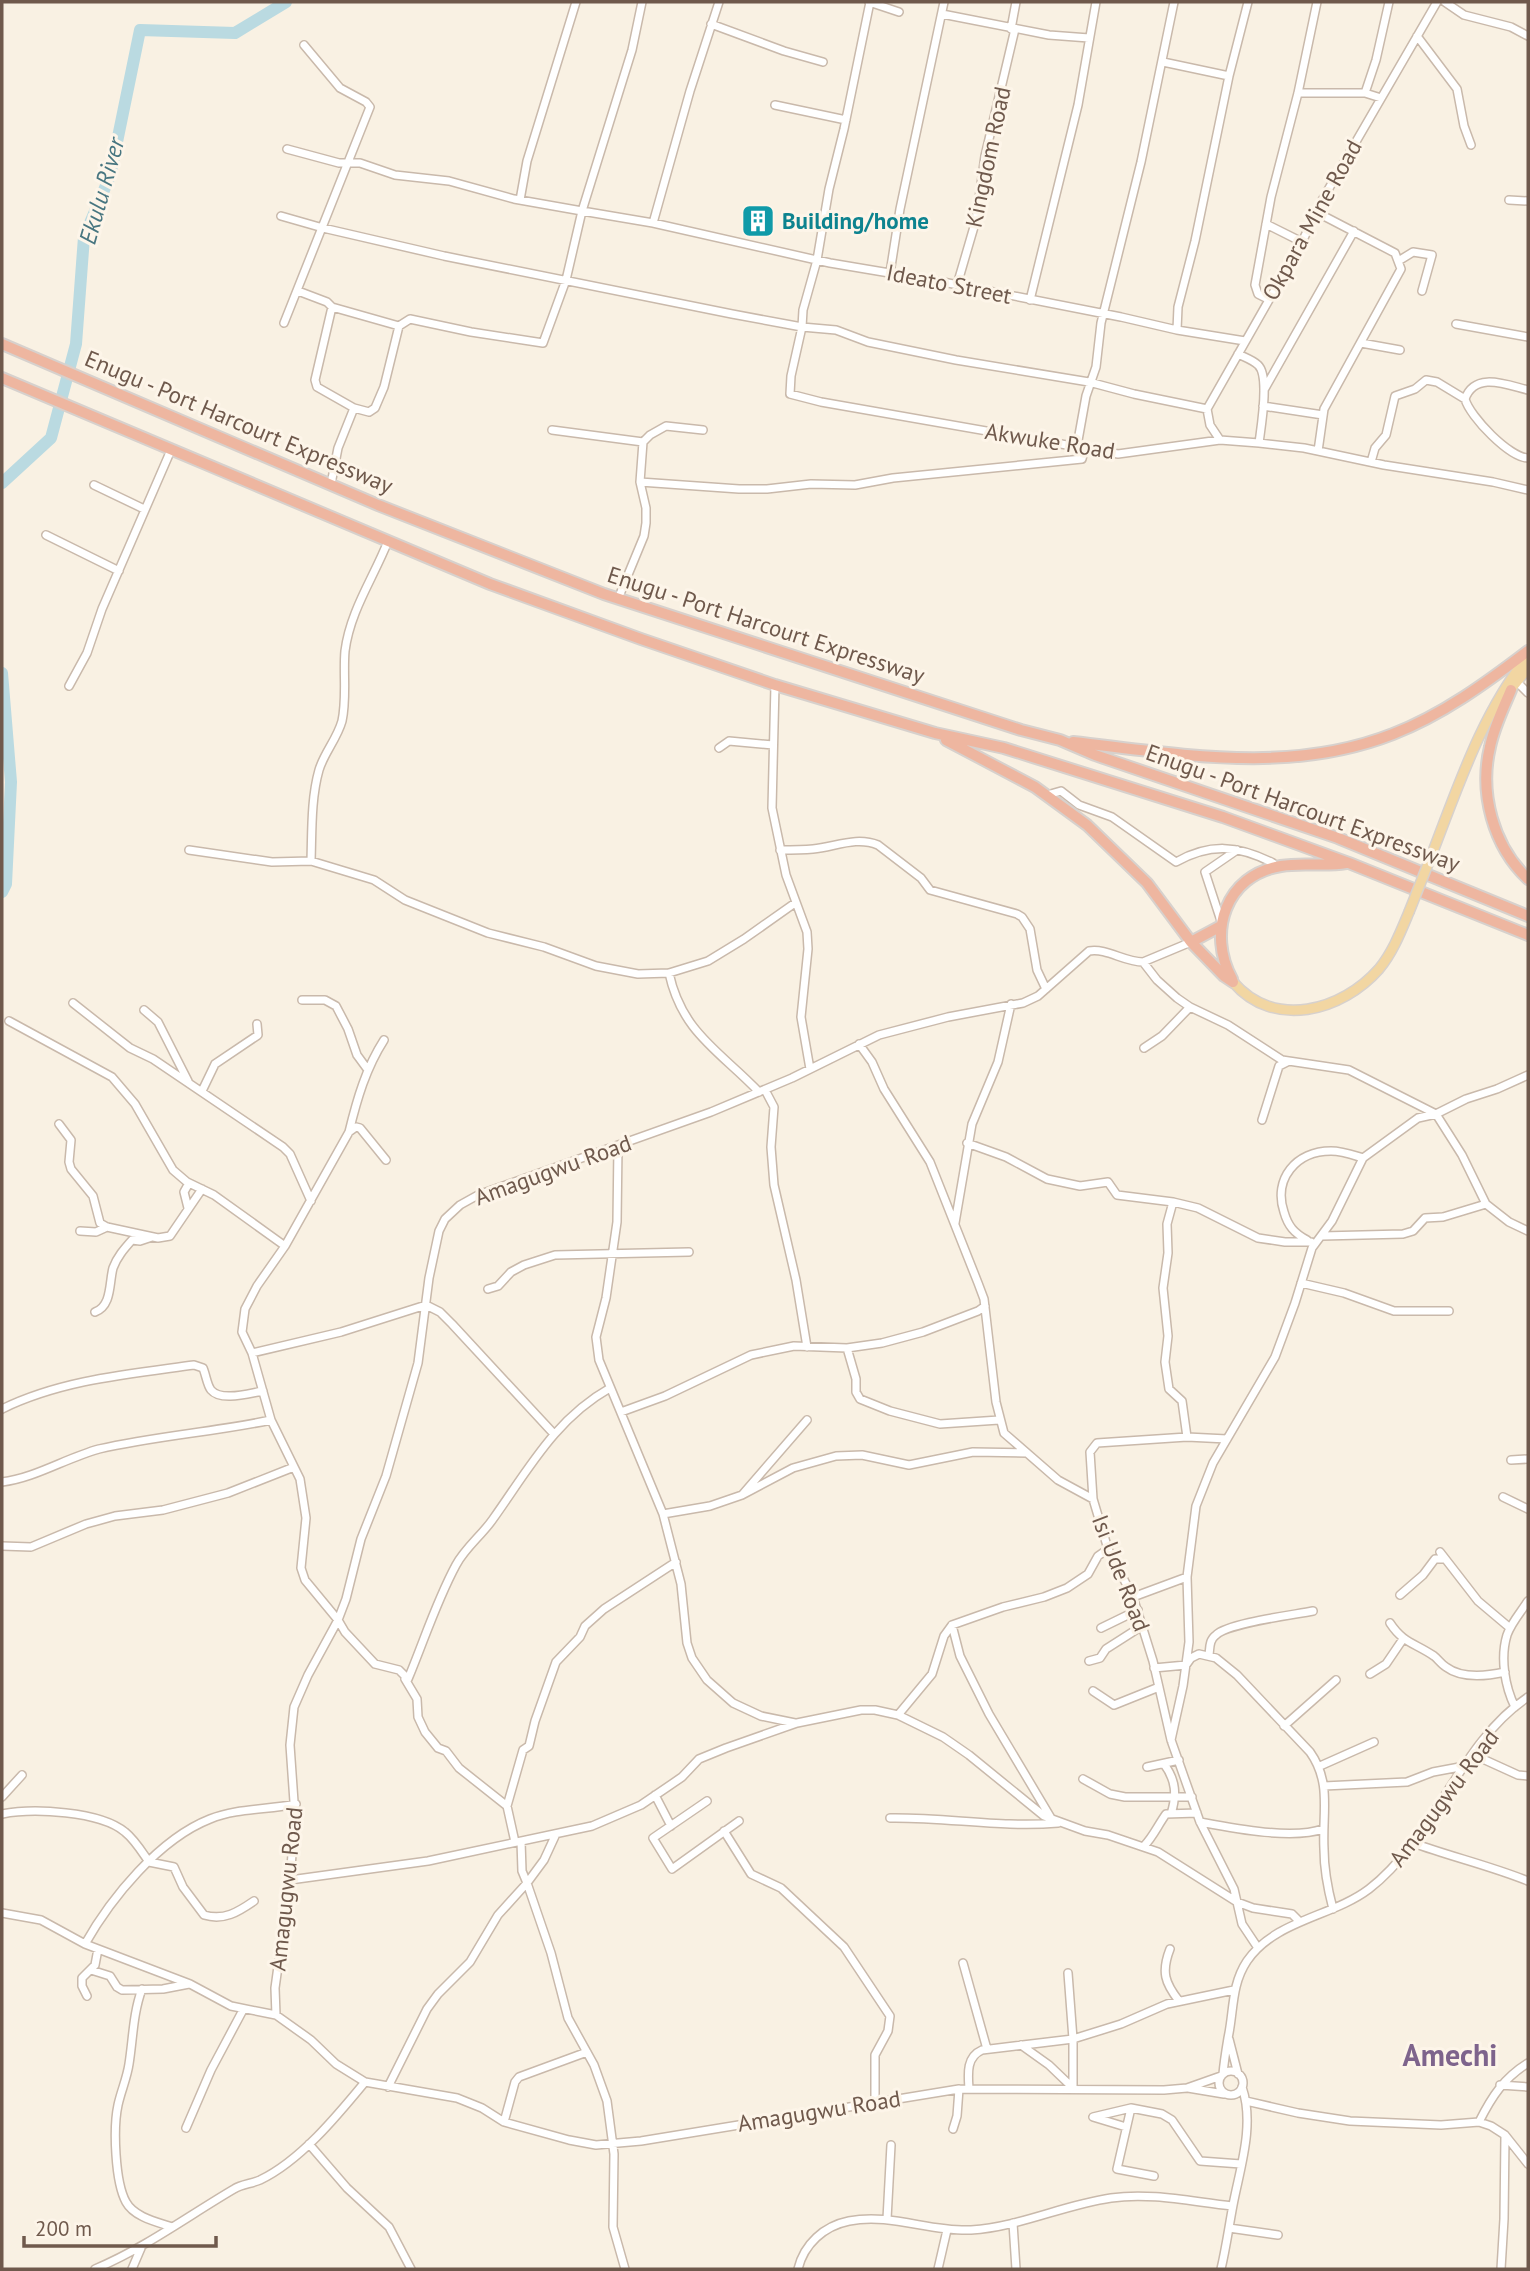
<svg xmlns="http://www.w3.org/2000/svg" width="1530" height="2271" viewBox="0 0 1530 2271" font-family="'PT Sans',sans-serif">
<rect width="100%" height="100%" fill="#f9f1e3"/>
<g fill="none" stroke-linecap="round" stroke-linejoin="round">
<path stroke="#badae1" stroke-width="12" d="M2,483L51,438L76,344L84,237L110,176L140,30L235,33L286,2
M2,673L11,782L6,884L2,892"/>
<defs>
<path id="minor" d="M642,2L632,50L582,211L653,223L830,263L943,282L1121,317L1177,330L1245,341
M869,2L899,12
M870,2L844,129L829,189L817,260L803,310L802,327L791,376L790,394L821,402L1118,454L1220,440L1259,443L1304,448L1384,465L1493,482L1528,490
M1445,2L1464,15L1511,27L1528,36
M942,14L1049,35L1089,38
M711,24L784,51L823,62
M1011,29L1016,2
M1417,36L1457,89L1464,126L1471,145
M1163,62L1229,76
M1298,93H1365L1381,98
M1365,93L1376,60L1389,2
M775,105L846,120
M287,149L339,163H360L395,175L449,181L514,199L582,211L566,280L543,343L471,332L410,319L399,326L384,387L375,408L369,412L354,408L338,448L331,484
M520,200L527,161L576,2
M1509,200L1528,201
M1316,212L1395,253L1401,269L1324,409L1318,451
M281,216L323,228L444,256L732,314L802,327L836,330L868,342L956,360L1089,382L1134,394L1207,409
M653,223L690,91L719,2
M1266,224L1302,242
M1400,260L1413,252L1432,255L1422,291
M890,273L900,209L944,2
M957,285L976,220L985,156L1015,29
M298,291L327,302L332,307L315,380L317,387L354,408
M1268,299L1258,294L1255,285L1271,197L1298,93L1317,2
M1030,300L1078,105L1096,2
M332,307L399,326
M284,323L370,107L366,102L340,88L304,45
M1456,324L1528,337
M1177,330L1178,307L1195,241L1229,76L1248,2
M1361,343L1400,350
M1238,354C1244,357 1253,360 1258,365C1270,376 1261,427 1259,443
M1264,390L1354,231
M1528,390C1507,385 1475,371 1465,399C1470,417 1510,458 1528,458
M1263,406L1323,415
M552,430L643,442
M1220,440L1210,425L1207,409L1302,242L1321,202L1437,2
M1371,462L1375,448L1386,435L1395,396L1415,389L1426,380L1437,382L1465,399
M640,482L739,489H767L811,484L855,485L893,478L1082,459L1083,455L1077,446L1086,396L1096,367L1101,323L1141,162L1174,2
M94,485L144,509
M46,535L119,571
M618,599L644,536L646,523V508L640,482L643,442L650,435L666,426L703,430
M1517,682L1528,693
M775,685L772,808L786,875L807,932L808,949L801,1017L810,1069
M69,686L87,653L102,609L171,450
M719,748L729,741L773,745
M1047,795L1061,791L1079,805L1112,817L1176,862C1210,843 1238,845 1273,863
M189,850L272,862L311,861L374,880L405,900L488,933L544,947L596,966L638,974L669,973L708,961L744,939L795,903
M780,850C791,850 802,850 813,849C835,847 856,836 878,845L921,878L930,890L1017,914L1022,917L1030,929L1037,970L1046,989
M311,861C312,831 311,798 319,770C324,753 337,739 342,721C347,698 343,674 345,651C350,611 374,577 388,541
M1221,921L1205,872L1237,850
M1143,962L1157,980L1177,998L1190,1007L1228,1025L1282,1060L1349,1070L1436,1114L1462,1155L1486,1204L1509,1222L1528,1231
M669,973C682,1033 720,1051 759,1092
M302,1000H325L336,1006L348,1029L357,1055L368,1070
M73,1003L130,1048L153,1059L283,1147L290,1154L311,1201
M144,1010L158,1022L188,1081
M9,1021L112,1077L135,1104L173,1170L187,1182L214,1195L285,1246
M859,1044L872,1062L884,1089L930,1162L978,1283L984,1299L996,1402L1004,1433L1058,1480L1093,1499
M1144,1048L1162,1036L1190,1007
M765,1090L774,1107L771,1147L774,1185L796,1280L807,1347
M202,1091L215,1064L258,1035L257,1024
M1262,1120L1279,1066L1287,1062
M59,1124L71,1140L69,1162L71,1169L93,1196L100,1223L107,1227L144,1235L158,1238L170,1236L202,1189
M349,1132C357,1099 366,1068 384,1040
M967,1143L1006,1157L1047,1179L1080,1186L1108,1182L1117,1195L1173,1202
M618,1146L617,1222L606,1298L596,1337L599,1360L663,1514L681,1584L687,1643L692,1658L707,1680L733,1703L761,1716L795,1723
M386,1160L360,1128L356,1127L349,1132L285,1246L257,1286L245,1309L242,1332L252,1353L271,1420L300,1479L306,1518L301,1568L305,1580L338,1620L345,1632L375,1664L399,1670L408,1679C424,1641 436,1602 456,1565C465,1548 482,1535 493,1519C528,1470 555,1419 610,1388
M188,1208L184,1192L189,1183
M955,1223L972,1124L998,1062L1011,1004
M80,1231L96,1232L107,1227
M1322,1236L1403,1234L1413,1231L1425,1218L1443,1217L1486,1204
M1307,1240C1294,1233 1288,1226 1284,1212C1273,1179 1296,1151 1331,1151C1342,1151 1353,1155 1363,1158
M1301,1283L1344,1293L1394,1311H1449
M488,1289L498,1286L511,1272L524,1265L555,1255L689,1252
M95,1312C112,1306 109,1283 113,1268C117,1257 124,1249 132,1240L140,1241L152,1237
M847,1348L856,1379V1392L860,1399L890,1411L940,1424L999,1420
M252,1353L341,1332L426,1305L440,1312L452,1324L554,1434
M2,1409C61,1380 129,1374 194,1365L203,1368C206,1375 207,1385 211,1390C221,1402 250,1393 263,1391
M621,1412L665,1396L751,1355L794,1346L847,1348L882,1343L923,1332L978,1311L985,1306
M1187,1437L1182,1401L1169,1389L1165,1362L1168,1336L1163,1288L1168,1253L1167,1224L1173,1202L1198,1208L1258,1238L1285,1242H1311
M1227,1439L1187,1437L1097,1443L1090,1452L1093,1499L1108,1549L1133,1597L1153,1661L1171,1740L1200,1822L1234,1889L1242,1924L1258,1948
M1511,1460L1528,1459
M2,1482C35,1478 66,1458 99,1449C156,1436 214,1432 271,1420
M742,1495L793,1468L836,1456L862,1455L909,1465L973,1452L1027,1453
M1503,1497L1528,1509
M663,1514L710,1506L742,1495L807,1420
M2,1546L31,1547L86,1524L115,1516L163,1510L228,1493L294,1467
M1440,1552L1478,1601L1510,1628
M1400,1595L1423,1575L1435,1559H1445
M1133,1597L1187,1577
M1390,1623C1403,1643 1415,1643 1434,1656C1438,1659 1441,1664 1446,1667C1462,1679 1487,1676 1505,1672
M952,1625L960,1656L989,1714L1051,1818
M1101,1628L1138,1610
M1209,1655C1210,1648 1209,1640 1216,1635C1228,1623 1293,1615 1313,1611
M1089,1661L1100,1658L1106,1649L1142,1626
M1154,1668L1186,1665L1191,1658L1199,1654L1216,1658L1237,1675L1310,1752C1332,1783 1322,1813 1324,1849C1324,1869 1328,1890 1333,1909
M1370,1674L1386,1664L1403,1639
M405,1679L417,1699L418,1717L425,1732L438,1748L446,1751L459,1768L507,1806L515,1842
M1093,1691L1114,1705L1159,1687
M1515,1707C1505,1687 1500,1658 1507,1635C1511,1623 1521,1612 1528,1601
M898,1715L932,1674L944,1636L952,1625L1003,1607L1044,1597L1067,1588L1088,1574L1098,1556L1108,1549
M1284,1726L1336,1680
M1171,1740L1183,1686L1189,1642L1187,1577L1196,1506L1213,1463L1275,1357L1295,1303L1312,1248L1332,1221L1363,1158L1418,1118L1436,1114L1466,1099L1497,1089L1528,1075
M1474,1755L1518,1775L1528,1776
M1164,1764C1176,1780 1177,1795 1171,1814
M1320,1766L1374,1742
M1147,1767L1179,1760
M1083,1779L1110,1794L1125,1797H1192
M1324,1786L1407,1782L1433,1772L1465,1766
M655,1795L671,1826
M2,1797L22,1775
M707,1801L653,1838L672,1869L739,1821
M507,1806L523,1750L529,1746L535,1721L556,1662L580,1637L585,1626L604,1609L676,1562
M2,1814C33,1808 100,1811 125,1832C135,1840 142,1852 149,1862L174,1867L183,1887L204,1915C224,1921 238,1912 254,1901
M890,1818C946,1817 1002,1828 1058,1823
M1200,1822C1232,1828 1292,1840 1323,1829
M724,1831L751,1874L781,1888L844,1947L890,2016L888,2031L875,2055V2103
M556,1834L544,1860L527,1883L551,1953L568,2018L594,2065L607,2101L614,2154L613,2227L625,2269
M1413,1843C1452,1857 1491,1866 1528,1881
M1144,1846C1153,1837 1158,1825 1166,1814L1197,1813
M290,1880L428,1861L592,1826L641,1805L682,1777L699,1759L726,1748L797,1723L861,1710H875L898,1715L943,1737L969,1755L1044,1816L1085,1831L1108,1835L1158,1852L1237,1902L1253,1908L1292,1914L1300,1922
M2,1913L41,1920L85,1944L190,1984L231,2006L276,2015L311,2040L336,2064L365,2082L457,2098L482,2108L504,2122L569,2140L596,2145L641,2141L959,2089L1164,2090L1187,2088L1221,2076
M85,1944C111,1898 159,1839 210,1819C237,1808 268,1810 296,1804
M1170,1949C1161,1972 1165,1983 1179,2001
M963,1963L987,2049
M91,1970L110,1976L117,1987L122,1990L163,1989L189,1984
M1068,1973L1073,2039V2088
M142,1989C133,2013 133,2039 129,2064C127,2078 121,2091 118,2105C113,2128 115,2182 126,2202C134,2217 157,2222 172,2227
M87,1996L82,1986V1978L95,1965L98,1949
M276,2015L275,1988L290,1880L295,1816L290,1745L294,1707L308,1675L338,1620L346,1599L361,1539L386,1476L418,1363L429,1278L439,1231L445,1219L460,1205L478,1195L711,1112L792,1078L879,1035L948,1017L1023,1003L1038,996L1089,951C1107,948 1124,962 1143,962L1191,942
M1229,2039L1238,2074
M1021,2045L1049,2065L1073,2088
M1219 2083a12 12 0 1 1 24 0a12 12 0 1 1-24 0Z
M1223,2074C1224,2062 1226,2050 1228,2038C1234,2011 1231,1985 1247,1961C1275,1920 1332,1917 1369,1889C1436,1837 1459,1743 1528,1697
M1500,2085L1528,2087
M388,2087L427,2009L438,1994L470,1962L498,1915L527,1883L522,1871L521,1841
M1188,2088L1224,2094
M969,2089C968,2074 966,2057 982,2050L1073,2039L1121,2024L1167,2004L1234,1990
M1246,2101L1298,2113L1350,2121L1441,2125L1479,2122L1491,2126L1505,2135L1528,2164
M504,2122L515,2082L519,2077L587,2052
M1479,2122C1492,2096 1504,2078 1528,2063
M1126,2127L1093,2117L1131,2108
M186,2128L211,2070L243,2010
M953,2129L957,2116L959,2089
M309,2144L347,2188L389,2227L411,2269
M1154,2176L1117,2169L1131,2108L1162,2114L1172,2120L1200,2161L1241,2164
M887,2219L891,2145
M1013,2223L1016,2269
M1229,2228L1278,2235
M95,2269C145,2248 188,2216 234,2189C242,2184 251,2184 260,2180C300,2161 337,2116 365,2082
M132,2269L141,2248
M798,2269C804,2244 824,2226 849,2221C891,2213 930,2232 971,2230C1019,2227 1063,2205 1111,2198C1151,2192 1193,2202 1232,2206
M938,2269L947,2230
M1221,2269C1226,2248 1229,2226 1233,2205C1240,2168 1255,2125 1242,2087
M1501,2269L1504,2219L1505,2136"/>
<path id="major" d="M1508,693L1528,668
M1432,854C1458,787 1482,713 1528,656
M1233,982C1274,1030 1342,1011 1379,969C1393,952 1401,931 1409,912"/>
<path id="highway" d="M2,344L378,505L604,594L1021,730L1060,740L1095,755L1338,838L1528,916
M2,378L490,584L641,639L775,685L935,733L1004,748L1223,817L1349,863L1528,935
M1511,690C1503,709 1494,727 1490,747C1479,793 1493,846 1528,879
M946,740L1035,787L1087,825L1147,883L1191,942L1224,976L1233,982
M1073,742C1180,754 1289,775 1393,734C1442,715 1486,683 1528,651
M1191,942L1221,926
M1232,979C1207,933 1225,875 1281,866C1303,862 1324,867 1346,863"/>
</defs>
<use href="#minor" stroke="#c9b9ab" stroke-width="10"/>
<use href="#major" stroke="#d7d1cd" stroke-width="12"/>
<use href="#highway" stroke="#d7d1cd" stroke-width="14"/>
<use href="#minor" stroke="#fff" stroke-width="7"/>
<use href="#major" stroke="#f2d6a2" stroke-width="9"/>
<use href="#highway" stroke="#eeb6a0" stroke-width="10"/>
<defs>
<path id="major-bridge" d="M1409,912L1432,854"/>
</defs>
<use href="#major-bridge" stroke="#d7d1cd" stroke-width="12" stroke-linecap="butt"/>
<use href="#major-bridge" stroke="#f2d6a2" stroke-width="9"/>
</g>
<defs>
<symbol id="building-square" viewBox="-11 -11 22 22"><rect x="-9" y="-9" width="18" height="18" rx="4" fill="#0f9aa8" stroke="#fdf5e9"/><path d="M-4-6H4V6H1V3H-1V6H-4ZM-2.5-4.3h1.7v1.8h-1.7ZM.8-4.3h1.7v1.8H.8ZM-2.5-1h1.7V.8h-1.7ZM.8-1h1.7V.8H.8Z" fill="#fff"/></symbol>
</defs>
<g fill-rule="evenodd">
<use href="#building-square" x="739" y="202" width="38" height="38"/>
</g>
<g text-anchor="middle" stroke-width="6" stroke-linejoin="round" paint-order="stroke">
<g font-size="23" fill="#6f594c" stroke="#fdf5e9">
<text transform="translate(988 157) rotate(-78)" y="8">Kingdom Road</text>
<text transform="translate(1312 220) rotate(-61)" y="8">Okpara Mine Road</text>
<text transform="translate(949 284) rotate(11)" y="8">Ideato Street</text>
<text transform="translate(239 422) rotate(23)" y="8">Enugu - Port Harcourt Expressway</text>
<text transform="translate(1050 441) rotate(9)" y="8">Akwuke Road</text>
<text transform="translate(766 625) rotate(18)" y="8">Enugu - Port Harcourt Expressway</text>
<text transform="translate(1303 808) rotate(20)" y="8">Enugu - Port Harcourt Expressway</text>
<text transform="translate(553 1170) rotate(-20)" y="8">Amagugwu Road</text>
<text transform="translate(1121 1573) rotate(69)" y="8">Isi Ude Road</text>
<text transform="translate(1444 1798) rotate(-53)" y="8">Amagugwu Road</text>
<text transform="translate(286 1889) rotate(-84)" y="8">Amagugwu Road</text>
<text transform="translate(819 2111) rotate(-9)" y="8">Amagugwu Road</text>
</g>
<g font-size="23" font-weight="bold" fill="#0d838f" stroke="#fdf5e9" text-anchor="start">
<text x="782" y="229">Building/home</text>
</g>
<g font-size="24" font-style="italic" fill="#487680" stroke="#fdf5e9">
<text transform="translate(102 191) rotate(-74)" y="8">Ekulu River</text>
</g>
<g font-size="30" font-weight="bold" fill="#7e648c" stroke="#fdf5e9">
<text x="1450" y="2066">Amechi</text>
</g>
</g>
<rect width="1530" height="2271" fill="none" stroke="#6f594c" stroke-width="7"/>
<path d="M24 2236v10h192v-10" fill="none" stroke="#6f594c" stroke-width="3.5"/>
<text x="35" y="2236" font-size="21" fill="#6f594c" stroke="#fdf5e9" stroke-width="5" paint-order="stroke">200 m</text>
</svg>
